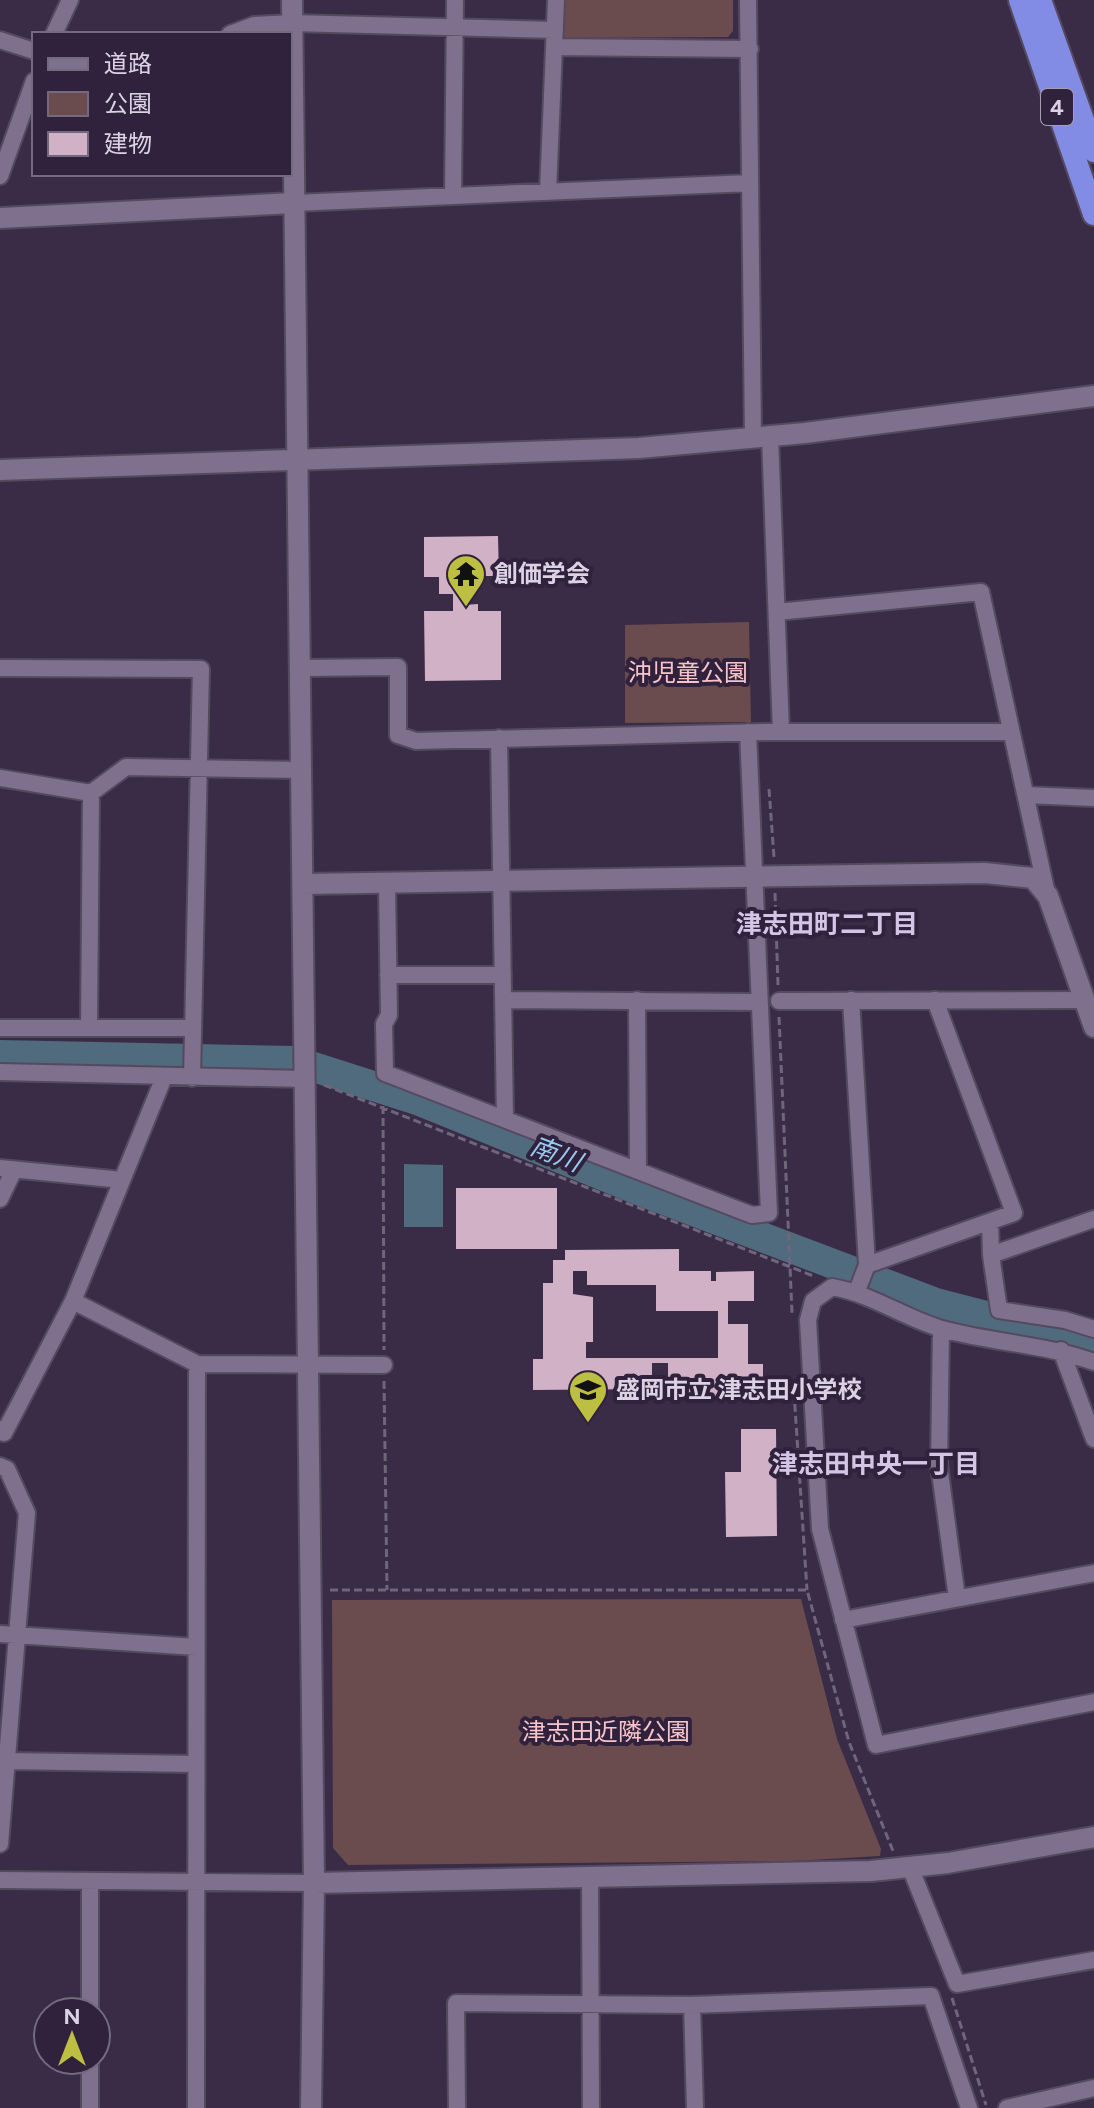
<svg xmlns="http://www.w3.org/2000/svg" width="1094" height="2108" viewBox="0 0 1094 2108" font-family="Figtree,'Noto Sans JP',sans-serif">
<rect width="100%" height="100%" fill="#3a2c47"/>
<path fill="#6a4b4e" d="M562,0H733V31L728,37L566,38L561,35Z
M749,622L751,722L625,723V625Z
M801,1599L837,1739L881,1849L880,1856L794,1861L348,1865L333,1848L332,1600Z"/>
<path fill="#506a7e" d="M404,1164L443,1165V1227H404Z"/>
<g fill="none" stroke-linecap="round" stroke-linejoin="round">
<path stroke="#506a7e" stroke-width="30" d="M0,1055L295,1061L420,1101L646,1193L936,1303L1094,1344"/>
</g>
<path fill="#d0b1c5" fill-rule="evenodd" d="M498,536L499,576H463L464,605L478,604V611H501V680L425,681L424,611H453V594H439V577H424V537Z
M456,1188H557V1249H456Z
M679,1249V1271H711V1281H716V1272L754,1271V1301H728V1324H748V1364H763V1396H668V1363H652V1389L533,1390V1359H543V1283H553V1260H565V1250ZM573,1271H587V1285H656V1311H718V1358H586V1342H593V1297L573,1294Z
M741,1429H776L777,1536L726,1537L725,1472H741Z"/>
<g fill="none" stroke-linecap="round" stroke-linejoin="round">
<defs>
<path id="minor" d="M748,0L753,437
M54,34L70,0
M230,34L254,25L292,23L555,30
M0,40L34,51
M554,47L750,49
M0,176L34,81
M548,192L556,0
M453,196L455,0
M294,203L750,183
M770,436L781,732
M777,612L981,592L1047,894
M0,668L201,669L192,1078
M301,668L398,667V735L416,741L765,732H1011
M499,738L505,1119
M0,778L91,793L126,767L302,770
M1026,795L1094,798
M387,883L389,1015L384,1024L385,1073L752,1215L769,1213L748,732
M388,975H503
M504,1000L757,1002
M637,1000L638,1170
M851,1000L867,1265L857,1291
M779,1001L1085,1000
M0,1028H192
M89,1028L91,793
M0,1072L305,1079
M0,1168L122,1180
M0,1199L14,1170
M1094,1219L991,1255L999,1310L1065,1320L1094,1329
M990,1222L991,1255
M867,1265L1014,1213L935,1000
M73,1301L197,1364L384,1365
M941,1329L939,1465L957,1598
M1061,1350L1094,1439
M1094,1362C1044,1344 993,1343 942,1329C904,1318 872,1294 832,1287L813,1301L808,1320L820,1529L876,1745L1094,1702
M0,1429L4,1433L73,1301L164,1077
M0,1466L7,1469L27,1513L0,1844
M843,1620L1094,1573
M0,1634L196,1647
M6,1761L196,1764
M910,1867L957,1984L1094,1960
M590,1877L591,2108
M0,1880L314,1883
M90,1881V2012
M692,2005L695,2108
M90,2060V2108
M196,2108L197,1364
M457,2108L456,2003L692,2005L931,1996L969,2108
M1007,2108L1094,2088"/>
<path id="tertiary" d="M292,0L314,1883L311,2108
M0,218L294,203
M0,470L639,448L805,433L1094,396
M303,884L985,873L1033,878L1048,896L1094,1027
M314,1883L871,1871L948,1863L1094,1837"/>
<path id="trunk" d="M1020,0L1094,214
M1040,0L1094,151"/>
</defs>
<use href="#minor" stroke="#554960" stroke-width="20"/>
<use href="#tertiary" stroke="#554960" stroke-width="24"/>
<use href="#trunk" stroke="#554960" stroke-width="26"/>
<path stroke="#71657c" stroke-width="3" stroke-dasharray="8 4" stroke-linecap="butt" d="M769,789L774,857
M775,893L778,985
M779,1017L792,1313
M324,1085L816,1277
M383,1106L384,1350
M384,1381L387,1590
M794,1392L807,1590
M330,1590H807L849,1742L893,1851
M952,1998L986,2105"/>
<use href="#minor" stroke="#7f708e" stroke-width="16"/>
<use href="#tertiary" stroke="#7f708e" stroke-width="20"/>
<use href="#trunk" stroke="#828ce5" stroke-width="22"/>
</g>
<defs>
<symbol id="temple-pin" viewBox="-11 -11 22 30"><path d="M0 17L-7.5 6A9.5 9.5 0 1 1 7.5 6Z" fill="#bdbf43" stroke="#30223c"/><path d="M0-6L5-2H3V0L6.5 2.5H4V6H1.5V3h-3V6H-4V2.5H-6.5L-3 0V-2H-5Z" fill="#111"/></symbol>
<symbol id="school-pin" viewBox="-11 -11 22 30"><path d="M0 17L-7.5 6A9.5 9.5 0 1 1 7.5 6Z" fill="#bdbf43" stroke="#30223c"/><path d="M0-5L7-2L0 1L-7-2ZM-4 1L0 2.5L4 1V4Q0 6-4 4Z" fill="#111"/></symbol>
</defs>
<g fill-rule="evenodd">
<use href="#temple-pin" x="444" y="552" width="44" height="60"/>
<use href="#school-pin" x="566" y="1368" width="44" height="60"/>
</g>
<g text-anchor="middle" stroke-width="8" stroke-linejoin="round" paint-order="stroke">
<rect fill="#30223c" stroke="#a89eb2" stroke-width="2" x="1041" y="89" width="32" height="36" rx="6"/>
<g font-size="22" font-weight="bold" fill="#dbd3e4">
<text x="1057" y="115">4</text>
</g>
<g font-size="24" font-weight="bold" fill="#dbd3e4" stroke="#30223c" text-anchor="start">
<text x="494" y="582">創価学会</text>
<text x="616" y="1398">盛岡市立 津志田小学校</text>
</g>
<g font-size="24" fill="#f8c4c9" stroke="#30223c">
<text x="688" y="681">沖児童公園</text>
<text x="606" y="1740">津志田近隣公園</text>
</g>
<g font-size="26" font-weight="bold" fill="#d4c4e5" stroke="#30223c">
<text x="827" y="933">津志田町二丁目</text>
<text x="876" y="1473">津志田中央一丁目</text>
</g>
<g font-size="26" font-style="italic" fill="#99c9f0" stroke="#30223c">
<text transform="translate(556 1154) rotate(21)" y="9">南川</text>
</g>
</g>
<rect x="32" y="32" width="260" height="144" fill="#30223c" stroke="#74697f" stroke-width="2"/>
<rect x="48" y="58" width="40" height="12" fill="#7f708e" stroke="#74697f" stroke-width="2"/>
<text x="104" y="72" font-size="24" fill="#dbd3e4">道路</text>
<rect x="48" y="92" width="40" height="24" fill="#6a4b4e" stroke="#74697f" stroke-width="2"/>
<text x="104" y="112" font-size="24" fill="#dbd3e4">公園</text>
<rect x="48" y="132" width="40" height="24" fill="#d0b1c5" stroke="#74697f" stroke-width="2"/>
<text x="104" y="152" font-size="24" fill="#dbd3e4">建物</text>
<g transform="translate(72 2036)"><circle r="38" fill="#30223c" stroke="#74697f" stroke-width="2"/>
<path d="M0-6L14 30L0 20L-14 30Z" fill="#bdbf43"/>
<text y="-12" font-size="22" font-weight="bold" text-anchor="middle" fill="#dbd3e4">N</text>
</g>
</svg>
